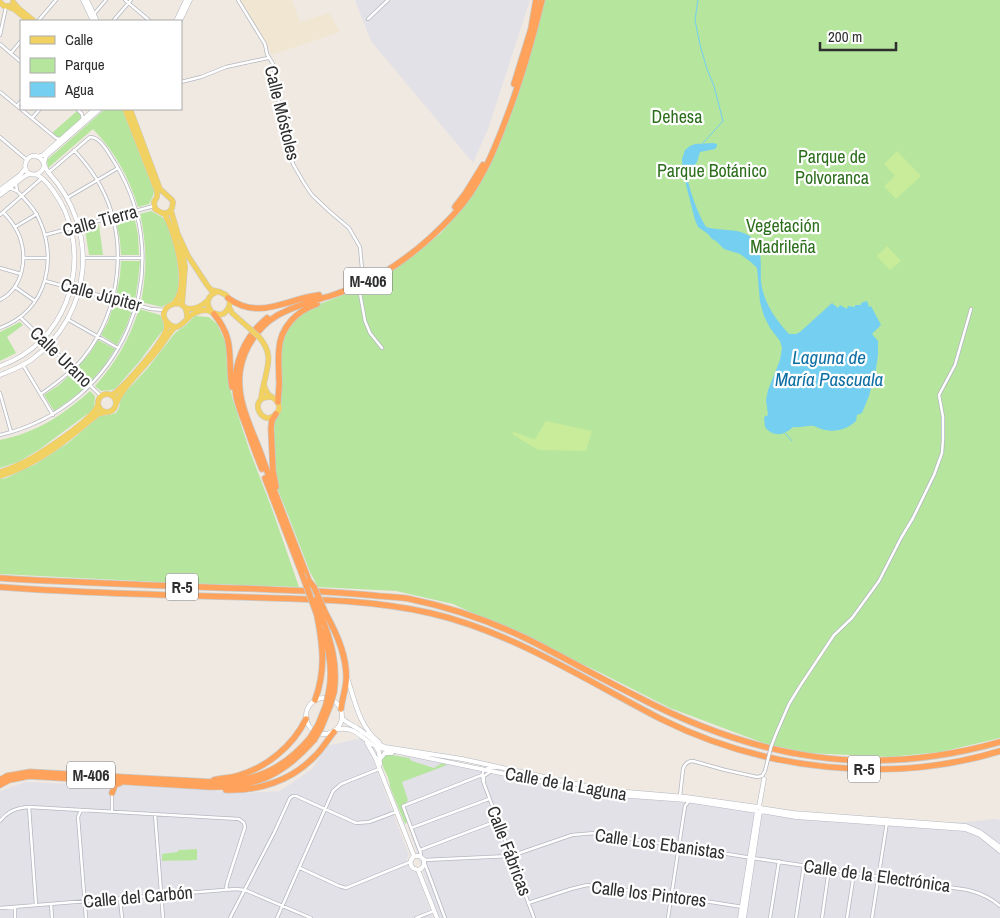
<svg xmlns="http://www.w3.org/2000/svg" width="1000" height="918" viewBox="0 0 1000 918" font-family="'Archivo Narrow',sans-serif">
<rect width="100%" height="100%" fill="#efe9e1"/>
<path fill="#e3e1e8" d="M355,0H530L488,129L473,163L371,41Z
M361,738L370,751L371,755L409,855L406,861L409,868L417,874L433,918H0V791L25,782L182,788L244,793L280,791L312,769L327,746Z
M385,754L449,762L593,795L691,803L878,826L967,822L994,819L1000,820V918H438Z"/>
<path fill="#f0e6d1" d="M240,0H292L300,22L329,13L340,32L272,55L257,28Z"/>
<path fill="#b6e59e" d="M545,0H1000V738L941,752L890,757L808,753L766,744L670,708L599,672L453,604L396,591L318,587L310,572L290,520L278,490L274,473L272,429L274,420L279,415L282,408L279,395L281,341L288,326L298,316L317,305L362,288L384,276L413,256L441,233L469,200L500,144L512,109Z
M105,109H122L154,191L153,196L149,204L138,207C129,177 115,152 93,129L48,168L47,160Z
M77,111L81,115V120L61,138H58L52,133Z
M151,211C154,213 162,216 164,219C174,231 184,286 175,298C172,302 166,304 162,307L141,302C147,272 147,244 140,214Z
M134,216L138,235L139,255H121L120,240L116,221Z
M99,225L103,255H89L85,229Z
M121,261H140L138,281L135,300L116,295L120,276Z
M114,303L133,308L126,327L117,345L101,335L108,322Z
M139,309L160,315L164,325L163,330L139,362L116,388L112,390L101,391L95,386C116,363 130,338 139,309Z
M195,316L209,317L217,324L226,343L227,368L232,397L249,449L272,509L299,587L178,583L0,574V479L6,478L36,464L68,443L100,416L109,415L116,413L119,408L121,397L147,369L175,333L186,325Z
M20,322L23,325L7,337L16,353L0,361V332Z
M98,340L115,349L104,366L91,381L77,368L90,353Z
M72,373L86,387L70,400L54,411L44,395L59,385Z
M90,391L95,396L94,409L40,449L18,462L0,468V440C36,433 63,415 90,391Z
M387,754L409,758L412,761L434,768L442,763L447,765L402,782L408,800C401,809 403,811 407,822L405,824L390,787C390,775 380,768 382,757Z
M197,849V860C185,861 174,860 162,861V854L177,852L179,850Z"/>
<path fill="#c9ec9a" d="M897,151L921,176L896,199L884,186L895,176L884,164Z
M887,246L901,261L890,270L877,256Z
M546,421L592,431L586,451L538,450L512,434L514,432L530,438L535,439Z"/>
<path fill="#75cff0" d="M713,143L717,144V146L715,149L700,152L697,162L687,177C691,194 697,212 706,227C720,231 735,228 748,235C767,246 758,270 762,288C766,306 777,321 789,334H796L800,332L832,303L838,308L840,305L847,309L848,306L855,307V305H861V303L867,301L869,307L871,306L881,325L872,334L878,341V355L876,369L869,396L862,413L857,415L856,421C846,430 835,433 821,429C819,428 816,427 814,426C809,425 800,428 793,427C784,436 773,437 765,427L764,417L768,415L766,400L768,390L780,360L782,348L780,341L770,328L764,316L760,302L757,268L752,263L740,254L724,249L716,241L712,239L708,234L698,227L695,220L683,173L682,159L685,150L690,146L695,144Z"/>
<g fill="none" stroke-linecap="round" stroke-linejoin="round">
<path stroke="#75cff0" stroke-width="1" d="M698,0L695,20L700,45L707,69L714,86L723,121L703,143
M785,433L792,441"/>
<defs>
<path id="street" d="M125,0L150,21
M238,0L265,44L267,54L273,64L278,96L281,123L293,164L304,183L312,195L329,211L349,228L360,247L362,269
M94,14L106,0
M368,19L388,0
M38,21L56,0
M113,21L131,0
M0,35L6,7
M0,44L21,62
M11,53L21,41
M181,82L201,77L226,67L268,58
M0,92L56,138L59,139
M17,106L21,101
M77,109L82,114L83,120
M32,118L40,109
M0,137L27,160
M9,188L17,191L16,184
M67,198L118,168
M0,215L42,178
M15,227L37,214
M45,235L154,206
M24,258H48
M83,258H142
M0,268L21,274
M45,281L151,309L165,310
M15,287L35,301
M359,288L365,321L370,333L382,348
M0,300C23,288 28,258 19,235C15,226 10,219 3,212
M20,317L101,396
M67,319L118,348
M0,328C48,310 59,257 37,215C32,206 24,198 17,191
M23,365L53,415
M0,393L11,432
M41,394C57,383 72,372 84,357C121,310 129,240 101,187C94,173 84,161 74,150
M0,435C122,406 181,271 115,163C109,154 101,137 90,137L48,173
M776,734L789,704L800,686L834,635L852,618L879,581L901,538L913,518L934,475L942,453L943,439V417L939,395L955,365L971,309
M496,768C485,767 481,769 483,781L534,918
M484,781V776L490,772
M112,794V811
M680,796L683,769C685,763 688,761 693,761L725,770L757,777L762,776L765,771
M29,807L36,905
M81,810L78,817L86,918
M155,814L163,918
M0,821C8,811 16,808 29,807L239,819L244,823L245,827L227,883L226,890
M411,828L489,799
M420,850L497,821
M420,856L421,854L403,806L482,775
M424,860L511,856L572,835L595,833L746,857L968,890C980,893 991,898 1000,906
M425,864L445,918
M300,868L339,886L346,888L410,862
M120,899L122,918
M528,903L571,889L587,885L672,896L743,907
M51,904L52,918
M15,907V918
M0,908L236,889L245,890L311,918
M230,918L274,833L290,798L293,796H296L356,823L369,822L396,812
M277,918L333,791L341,784L379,769
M416,918L434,911
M668,918L685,806L689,801
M770,918L779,861
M796,918L804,865
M822,918L829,869
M847,918L854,873
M872,918L887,822"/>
<path id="secondary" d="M83,0L93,21
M87,0L97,21
M176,21L186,0
M180,21L190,0
M38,157L43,155L95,109
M44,163L46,156L100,109
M0,190L20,175L25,169
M0,195L25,176L29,174
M0,366C64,344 90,271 65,211C60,200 48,180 37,175
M0,375C10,371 21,367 31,360C93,315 100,229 49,173C44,168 44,160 39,157C29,152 22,163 27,172C33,177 42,174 44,166
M348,680C355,702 360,728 379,742
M306 716a18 18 0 1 1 36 0a18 18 0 1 1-36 0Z
M343,719C347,723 352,725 357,728C367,734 374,743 385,747L462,759L604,790L686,797L758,807
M338,729C359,726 363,743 380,748L582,790L603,794L686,800L757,811L740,918
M367,743L375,757L414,856
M376,747L379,752L380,764
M380,759L385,753H392
M759,807L764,779
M761,808L793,813L966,826L980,832L1000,847
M760,811L796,817L965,829L980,835L1000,851
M414,856H420L424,860V865L421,869L418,870
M414,856C410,860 409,864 413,868L418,870
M418,870L437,918
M744,918L760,811"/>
<path id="primary" d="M0,2L4,6H10
M13,2L18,8L34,21
M8,7L14,9L29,21
M125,109L157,191V197L154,202L155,209L162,213H168L172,208L173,202L172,200L160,189L130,109
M171,211L177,231
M164,213C175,232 191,286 174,303
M176,230L188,256L207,285L211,290L220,292L226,295L230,301L229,307L232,313L249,328
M181,246L185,267L182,305
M185,308C193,310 201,307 207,301
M212,312C205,305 207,295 217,292
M187,317C188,292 153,307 167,322C179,336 186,316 195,313C199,311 202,310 206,310C216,313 222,320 229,307
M259,337C272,352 269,362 265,379C263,386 262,392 261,399
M264,385C265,389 266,392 269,395C273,398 276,399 278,403C280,407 279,411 276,414C262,429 246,396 271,397
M98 403a9 9 0 1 1 18 0a9 9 0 1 1-18 0Z
M112,395C125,386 161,345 166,330C167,327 167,326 166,322
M117,402C120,390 147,364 156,352C163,344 168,334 175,327
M0,472C6,470 13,468 18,465C35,458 92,421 98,405
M0,476C39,464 68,439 98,414L106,412"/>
<path id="highway" d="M514,84L531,29L536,0
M455,207L465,194L483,165
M228,298C259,321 286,299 319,295
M214,314C236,341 227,357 232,387
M278,402C278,394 280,386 279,378C279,368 278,359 279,350C280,328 296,311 317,304
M276,414L272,420L271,428L273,471L276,487
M262,469C256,455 251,440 246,426C242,416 238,406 236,396C232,366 244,337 267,318
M265,478L302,574
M0,578C26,580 52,581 78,582C138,585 199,587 260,589C300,591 339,591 379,596C389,597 400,597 410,599C449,607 487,620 523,637C536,643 548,650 560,656C586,670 612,684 638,697C757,759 869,779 1000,742
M309,581C293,539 276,497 261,454C251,427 236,400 240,371C244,345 262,321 286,311C301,304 317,300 333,295C348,290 364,284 378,276C406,260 432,238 454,214C479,187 493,154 506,119C521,80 532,41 542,0
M0,587C80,593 159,595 239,597C303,599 367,599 430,613C513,632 587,681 661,719C763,770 890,785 1000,751
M326,614C337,634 348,658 346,682C345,691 342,700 341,709
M321,615C331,641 338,664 334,692
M323,631C329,651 333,670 329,691
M315,700C326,670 323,646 317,615
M318,725L326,705
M321,728L330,706
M0,780L7,776L30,772L211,782C253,783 283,770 310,738
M214,780C222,778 230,778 237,776C266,768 293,746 306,719
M0,785L9,780L29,776L211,787C257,787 283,775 314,740
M226,790C258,791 291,781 314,757C322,750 327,740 334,732
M112,793L115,785L120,783"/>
</defs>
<use href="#street" stroke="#b4b7c1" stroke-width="4"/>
<use href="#secondary" stroke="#b4b7c1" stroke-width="5"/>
<use href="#primary" stroke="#c9c9c9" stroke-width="6"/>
<use href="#highway" stroke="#c9c9c9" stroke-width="7"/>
<use href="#street" stroke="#fff" stroke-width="2.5"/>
<use href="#secondary" stroke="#fff" stroke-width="4"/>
<use href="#primary" stroke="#f2d163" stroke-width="5"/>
<use href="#highway" stroke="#ffa35c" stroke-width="5.5"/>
<defs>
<path id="street-bridge" d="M765,771L771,747L776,734"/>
<path id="primary-bridge" d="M249,328L259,337"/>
<path id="highway-bridge" d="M302,574L317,615
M309,581L314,587L326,614
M316,600L321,615
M326,705L329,691
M330,706L334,692
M310,738L318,725
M314,740L321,728"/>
</defs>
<use href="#street-bridge" stroke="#b4b7c1" stroke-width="4" stroke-linecap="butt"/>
<use href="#primary-bridge" stroke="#c9c9c9" stroke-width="6" stroke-linecap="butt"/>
<use href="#highway-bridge" stroke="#c9c9c9" stroke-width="7" stroke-linecap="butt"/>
<use href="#street-bridge" stroke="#fff" stroke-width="2.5"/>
<use href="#primary-bridge" stroke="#f2d163" stroke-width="5"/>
<use href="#highway-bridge" stroke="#ffa35c" stroke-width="5.5"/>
</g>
<g text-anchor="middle" stroke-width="4.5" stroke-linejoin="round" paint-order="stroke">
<g fill="#fff" stroke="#6d6d6d" stroke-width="1">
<rect x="344" y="267.5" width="48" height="27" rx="4"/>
<rect x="166" y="573.5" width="32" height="27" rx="4"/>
<rect x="848" y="755.5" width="32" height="27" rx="4"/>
<rect x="67" y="761.5" width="48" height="27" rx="4"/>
</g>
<g font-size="16" font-weight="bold" fill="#2e2e2e">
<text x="368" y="287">M-406</text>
<text x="182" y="593">R-5</text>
<text x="864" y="775">R-5</text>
<text x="91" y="781">M-406</text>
</g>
<g font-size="18" fill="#2e2e2e" stroke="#fff">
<text transform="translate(282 113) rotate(76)" y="6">Calle Móstoles</text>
<text transform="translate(100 221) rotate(-15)" y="6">Calle Tierra</text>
<text transform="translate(101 295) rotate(15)" y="6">Calle Júpiter</text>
<text transform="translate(61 357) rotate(44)" y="6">Calle Urano</text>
<text transform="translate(566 784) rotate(10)" y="6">Calle de la Laguna</text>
<text transform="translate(660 844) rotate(8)" y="6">Calle Los Ebanistas</text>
<text transform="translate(509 851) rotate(69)" y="6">Calle Fábricas</text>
<text transform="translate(877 876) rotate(8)" y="6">Calle de la Electrónica</text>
<text transform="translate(649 894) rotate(7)" y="6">Calle los Pintores</text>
<text transform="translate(138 897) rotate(-5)" y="6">Calle del Carbón</text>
</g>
<g font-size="18" fill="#2c6e1b" stroke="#fff">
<text x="677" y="123">Dehesa</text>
<text x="832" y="163">Parque de<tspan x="832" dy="21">Polvoranca</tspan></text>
<text x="712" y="177">Parque Botánico</text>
<text x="783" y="232">Vegetación<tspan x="783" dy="21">Madrileña</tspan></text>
</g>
<g font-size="19" font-style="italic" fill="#0d6fa3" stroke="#fff">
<text x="829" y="364">Laguna de<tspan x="829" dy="22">María Pascuala</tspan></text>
</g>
</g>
<rect x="20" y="20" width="162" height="90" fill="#ffffff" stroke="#ababab"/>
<rect x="30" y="36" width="25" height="8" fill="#f2d163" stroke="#ababab"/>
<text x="65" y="45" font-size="15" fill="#2e2e2e">Calle</text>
<rect x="30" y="58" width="25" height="15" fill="#b6e59e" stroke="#ababab"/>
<text x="65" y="70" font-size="15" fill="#2e2e2e">Parque</text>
<rect x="30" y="82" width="25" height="15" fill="#75cff0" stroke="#ababab"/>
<text x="65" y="95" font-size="15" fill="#2e2e2e">Agua</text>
<path d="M820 42v8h76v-8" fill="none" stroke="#2e2e2e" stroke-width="2.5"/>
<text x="828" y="42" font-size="15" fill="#2e2e2e" stroke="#ffffff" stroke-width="4" paint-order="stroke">200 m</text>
</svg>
